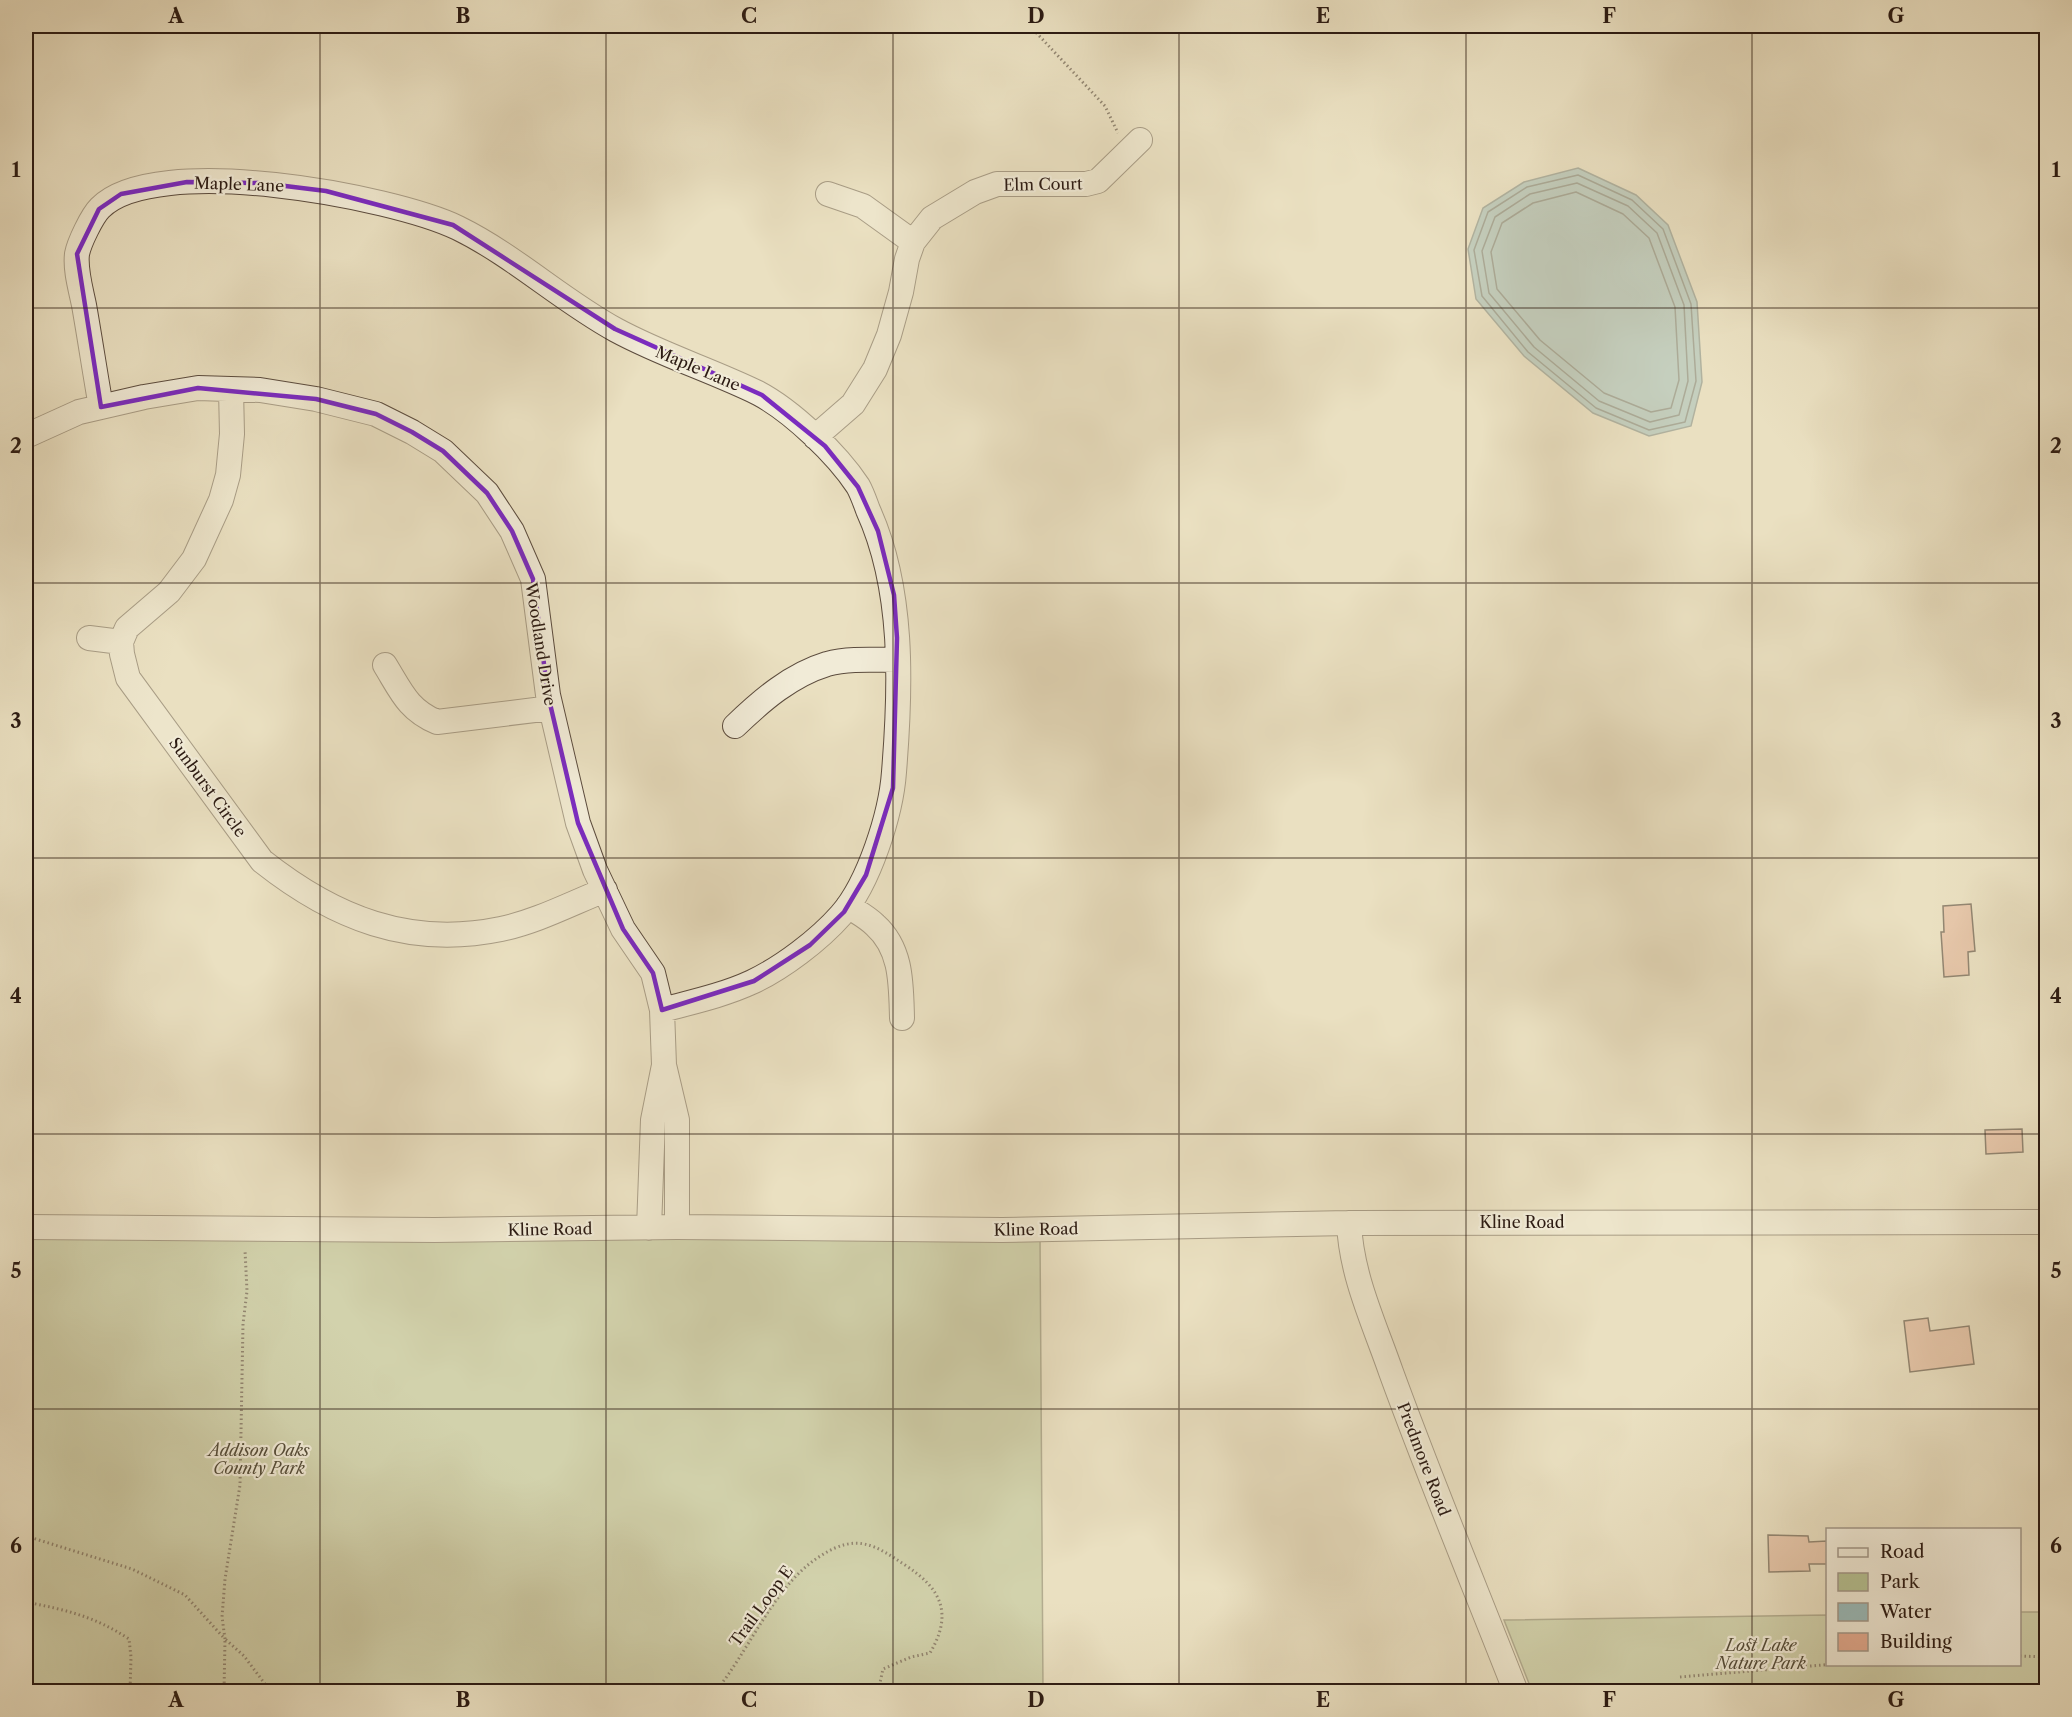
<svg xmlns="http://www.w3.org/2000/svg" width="2072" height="1717" viewBox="0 0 2072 1717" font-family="'Libre Caslon Text',serif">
<rect width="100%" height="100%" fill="#eae0c1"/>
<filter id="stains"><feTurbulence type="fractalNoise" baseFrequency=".00333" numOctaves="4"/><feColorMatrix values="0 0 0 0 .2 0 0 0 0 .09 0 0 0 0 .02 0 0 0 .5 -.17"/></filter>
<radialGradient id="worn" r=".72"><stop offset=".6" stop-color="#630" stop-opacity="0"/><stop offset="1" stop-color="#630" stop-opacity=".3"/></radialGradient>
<path fill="#b6c293" stroke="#716e53" stroke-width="1.5" d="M26,1225L1040,1236L1043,1691L26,1692Z
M2020,1612H2046V1691H1532L1504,1620L1827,1615L1828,1664H2020Z"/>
<path fill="#9abbba" stroke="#6e7b77" stroke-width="1.5" d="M1578,168L1636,195L1668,225L1697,302L1702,382L1691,426L1649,436L1593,413L1524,356L1476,299L1468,249L1483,208L1524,182Z"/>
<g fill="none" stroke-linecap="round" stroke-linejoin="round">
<path stroke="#636b66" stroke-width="1.5" d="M1578,175L1632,200L1663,229L1691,304L1696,381L1685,422L1649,430L1596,408L1528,352L1482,296L1474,250L1488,212L1527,187Z
M1577,183L1628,206L1657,233L1684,305L1688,381L1679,415L1650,422L1599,401L1534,347L1489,293L1482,251L1495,217L1530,194Z
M1576,192L1623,214L1649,238L1675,307L1679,380L1671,408L1651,412L1604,393L1540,340L1497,289L1491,252L1502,223L1533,203Z"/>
</g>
<path fill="#e4ab90" stroke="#2c1b13" stroke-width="1.5" d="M1971,904L1975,951L1968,952L1969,975L1944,977L1941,932H1944L1943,906Z
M2022,1129L2023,1152L1986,1154L1985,1130Z
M1928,1318L1930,1331L1969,1326L1974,1364L1910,1372L1904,1321Z
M1768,1535L1808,1536L1809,1542L1827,1541V1564H1809L1810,1571L1769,1572Z"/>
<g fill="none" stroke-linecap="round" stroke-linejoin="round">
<defs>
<path id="minor" d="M828,194L863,206L913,242
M231,389L232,434L228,475L221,500L194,559L169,592L127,628L121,642L122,654L128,678L262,861C334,918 409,948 501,929C536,922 572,903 605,890
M101,407C95,373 90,339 84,305C81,290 75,270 77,254C79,243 92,216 100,208C155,152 392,196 458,228C515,256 561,300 616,330C662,355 711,370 758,393C792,411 837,454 858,486C862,493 865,502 868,510C904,589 901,686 894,772C891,814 869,883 841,915C819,940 782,968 752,982C724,995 692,1002 662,1010
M26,436L79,412L144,397L198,388L260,390L316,399L376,414L412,432L443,451L487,493L512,531L533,579L548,695L578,823L595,870L623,929L653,973L662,1010L664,1065
M815,437L853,404L875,369L889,335L901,292L907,259L913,242L932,218L975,192L997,184H1086L1098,181L1140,140
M89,638L121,642
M385,665C401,691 408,710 437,722L551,708
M735,726C762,700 791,675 827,664C849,658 874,660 897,660
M848,906C857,912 867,917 875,925C902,949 901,984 902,1018
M1349,1223C1351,1275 1374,1323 1391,1372C1430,1479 1474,1585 1516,1692
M26,1227L435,1230L677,1227L1002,1230L1349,1223L2046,1222
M649,1228L653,1120L664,1065L677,1120V1227"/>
</defs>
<use href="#minor" stroke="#5c4c3e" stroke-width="26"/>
<path stroke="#2c1b13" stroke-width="3" stroke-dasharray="1.5 3" stroke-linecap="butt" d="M1030,26L1105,106L1118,133
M26,1536L132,1569L185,1595L224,1638
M26,1602C66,1610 94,1616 129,1639L131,1657L130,1692
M225,1639L222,1617L225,1579L240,1485L243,1324L247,1291L245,1250
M2020,1656L2046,1657
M1680,1677L1834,1664
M224,1692L225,1639L244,1656L271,1692
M715,1692C750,1650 775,1583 822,1555C857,1533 875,1545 905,1565C942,1589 953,1614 930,1653L911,1657L883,1669L878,1692"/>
<use href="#minor" stroke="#f1ebd7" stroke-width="24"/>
</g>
<path d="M0 0H2072V1717H0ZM187,182L261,183L326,191L453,225L615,329L762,395L825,446L858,487L878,531L894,595L897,638L893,788L866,875L844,912L810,945L754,981L662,1010L653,973L623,929L578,823L548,695L533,579L512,531L487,493L443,451L412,432L376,414L316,399L198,388L101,407L77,254L99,209L121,194Z" fill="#eae0c1" fill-opacity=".55" fill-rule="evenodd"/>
<path fill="none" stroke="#7b2cbf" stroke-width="4.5" stroke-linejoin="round" d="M187,182L261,183L326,191L453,225L615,329L762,395L825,446L858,487L878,531L894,595L897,638L893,788L866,875L844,912L810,945L754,981L662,1010L653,973L623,929L578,823L548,695L533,579L512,531L487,493L443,451L412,432L376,414L316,399L198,388L101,407L77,254L99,209L121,194Z"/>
<path fill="none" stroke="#2c1b13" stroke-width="1.5" stroke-opacity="0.55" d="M320,26V1692M606,26V1692M893,26V1692M1179,26V1692M1466,26V1692M1752,26V1692M26,308H2046M26,583H2046M26,858H2046M26,1134H2046M26,1409H2046"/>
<g text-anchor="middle" stroke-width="4.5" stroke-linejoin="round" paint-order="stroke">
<g font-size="16" fill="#2c1b13" stroke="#f1ebd7">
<text transform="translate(239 184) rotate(2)" y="6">Maple Lane</text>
<text transform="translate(1043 184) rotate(-1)" y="6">Elm Court</text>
<text transform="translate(698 368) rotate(23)" y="6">Maple Lane</text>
<text transform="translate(541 644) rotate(81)" y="6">Woodland Drive</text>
<text transform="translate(208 787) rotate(54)" y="6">Sunburst Circle</text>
<text x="1522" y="1228">Kline Road</text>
<text transform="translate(550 1229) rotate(-1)" y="6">Kline Road</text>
<text transform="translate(1036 1229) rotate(-1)" y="6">Kline Road</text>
<text transform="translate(1424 1459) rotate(69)" y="6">Predmore Road</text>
<text transform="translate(761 1606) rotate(-54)" y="6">Trail Loop E</text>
</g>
<g font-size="16" font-style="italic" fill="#554d39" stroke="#f1ebd7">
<text x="259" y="1456">Addison Oaks<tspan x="259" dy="18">County Park</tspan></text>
<text x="1761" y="1651">Lost Lake<tspan x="1761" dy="18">Nature Park</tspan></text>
</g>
</g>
<rect width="2072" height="1717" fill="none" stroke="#eae0c1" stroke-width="66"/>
<rect x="1826" y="1528" width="195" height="138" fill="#f1ebd7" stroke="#a29889" stroke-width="1.5"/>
<rect x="1838" y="1548" width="30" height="9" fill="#f1ebd7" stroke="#a29889" stroke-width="1.5"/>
<text x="1880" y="1558" font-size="18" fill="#2c1b13">Road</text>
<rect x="1838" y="1573" width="30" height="18" fill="#b6c293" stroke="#a29889" stroke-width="1.5"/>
<text x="1880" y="1588" font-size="18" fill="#2c1b13">Park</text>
<rect x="1838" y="1603" width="30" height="18" fill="#9abbba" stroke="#a29889" stroke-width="1.5"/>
<text x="1880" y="1618" font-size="18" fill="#2c1b13">Water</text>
<rect x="1838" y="1633" width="30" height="18" fill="#e4ab90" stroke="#a29889" stroke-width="1.5"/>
<text x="1880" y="1648" font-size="18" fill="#2c1b13">Building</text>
<rect x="33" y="33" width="2006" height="1651" fill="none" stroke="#2c1b13" stroke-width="2"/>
<g font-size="20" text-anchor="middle" font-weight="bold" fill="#2c1b13">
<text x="176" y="23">A</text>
<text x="463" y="23">B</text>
<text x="749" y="23">C</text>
<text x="1036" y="23">D</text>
<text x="1323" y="23">E</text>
<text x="1609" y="23">F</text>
<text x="1896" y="23">G</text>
<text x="16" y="177">1</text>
<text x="2056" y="177">1</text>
<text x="16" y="453">2</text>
<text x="2056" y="453">2</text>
<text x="16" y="728">3</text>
<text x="2056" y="728">3</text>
<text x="16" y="1003">4</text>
<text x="2056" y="1003">4</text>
<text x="16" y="1278">5</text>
<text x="2056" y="1278">5</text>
<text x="16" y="1553">6</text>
<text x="2056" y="1553">6</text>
<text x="176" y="1707">A</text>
<text x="463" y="1707">B</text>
<text x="749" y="1707">C</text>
<text x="1036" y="1707">D</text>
<text x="1323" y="1707">E</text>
<text x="1609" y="1707">F</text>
<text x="1896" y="1707">G</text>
</g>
<rect width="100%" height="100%" filter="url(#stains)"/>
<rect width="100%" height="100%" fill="url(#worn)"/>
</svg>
